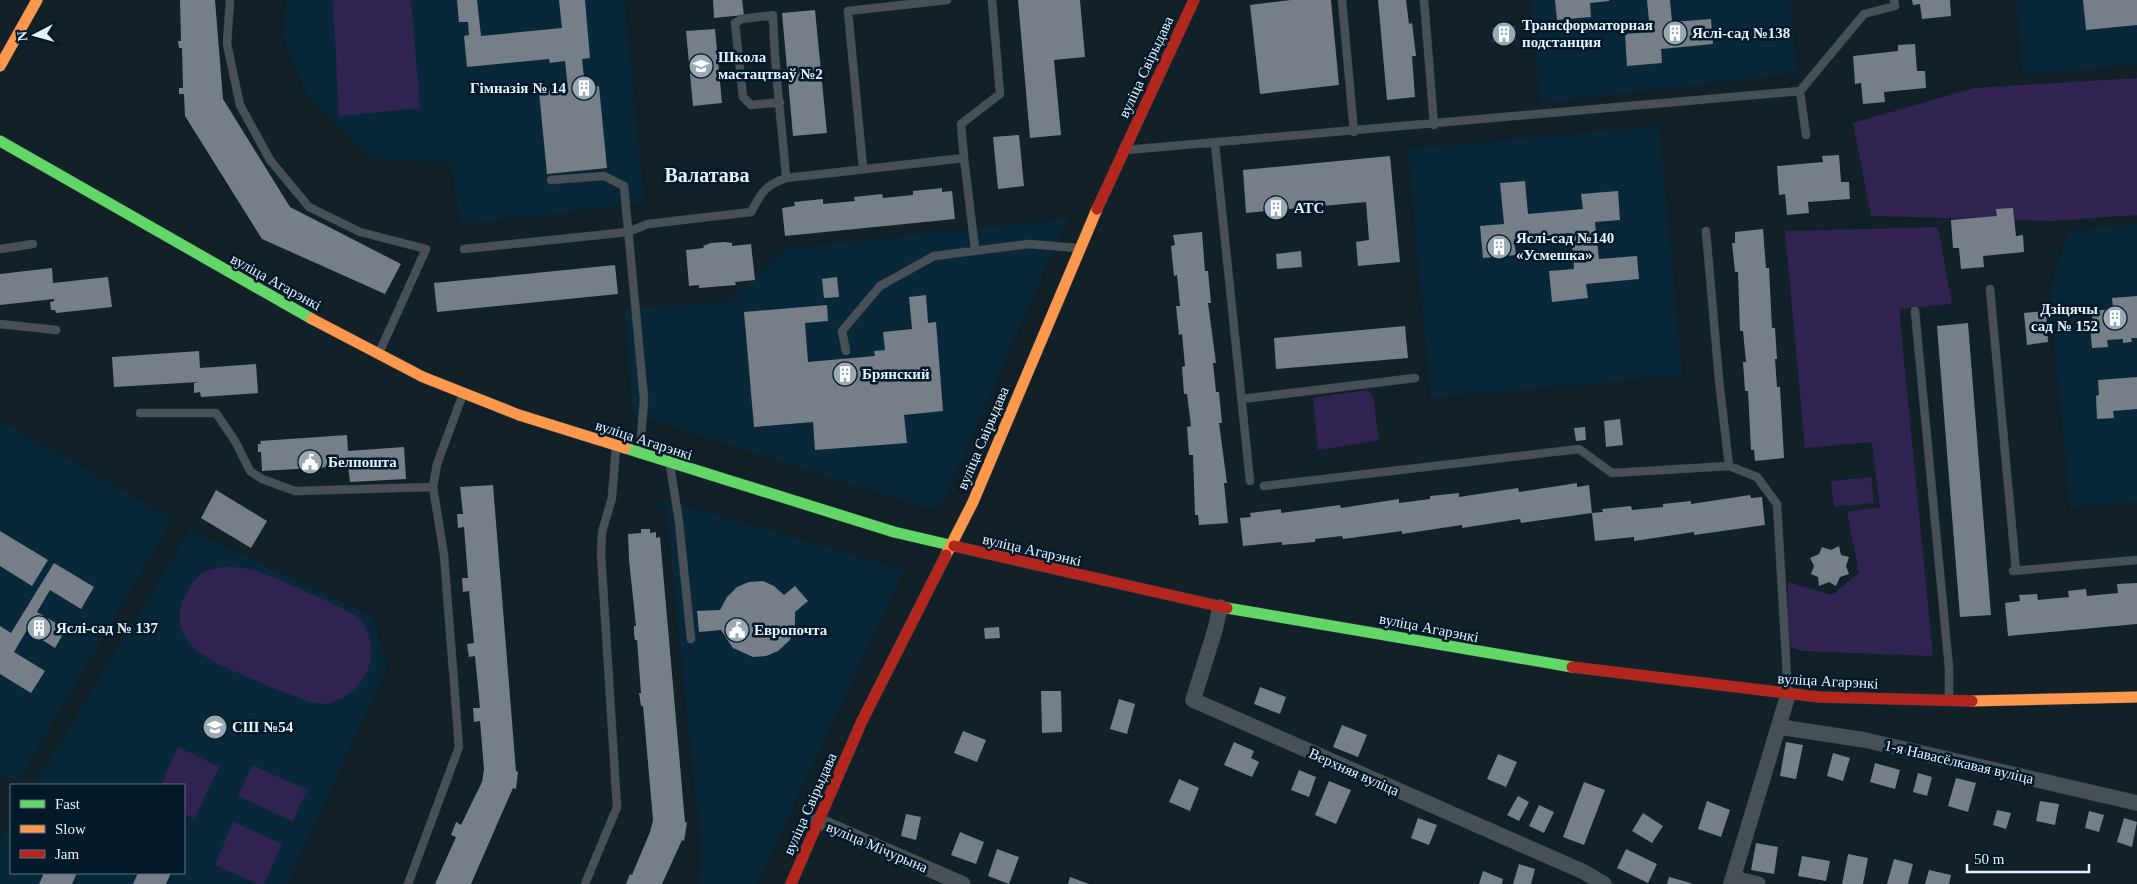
<svg xmlns="http://www.w3.org/2000/svg" width="2137" height="884" viewBox="0 0 2137 884" font-family="'Times New Roman',serif">
<rect width="100%" height="100%" fill="#122028"/>
<path fill="#08283a" d="M287,0H624L644,203L461,224L451,163L371,158L308,97L283,37Z
M1530,0H1790L1797,73L1540,103Z
M2016,0H2137V64L2023,75Z
M1659,126L1682,375L1431,398L1408,149Z
M1067,219L943,501L930,509L633,414L625,309L730,301L783,249Z
M2137,224V501L2070,508L2050,293L2068,231Z
M0,420L172,519L18,782L0,772Z
M665,500L904,570L757,884H699L702,853Z
M190,530L373,617L387,668L287,884H0V841L11,823V873H184V785H34Z"/>
<path fill="#302352" d="M333,0H411L420,108L339,116Z
M2137,78V215L2052,221L1871,216L1853,123L1974,88Z
M1938,227L1952,304L1899,309L1933,656L1802,651L1786,645L1788,582L1832,595L1859,573L1847,512L1880,507L1872,442L1805,448L1785,231Z
M1367,390L1373,396L1379,440L1318,450L1313,398Z
M1871,477L1874,503L1834,507L1831,481Z
M227,567C236,567 245,568 253,570C267,574 354,611 360,619C383,651 369,691 330,703C320,706 304,700 294,696C277,690 261,683 245,676C211,662 162,641 186,594C196,574 205,569 227,567Z
M178,747L219,767L194,819L184,814V785H161Z
M252,765L307,790L293,821L238,796Z
M233,822L282,844L264,884H258L215,865Z"/>
<path fill="#767e87" d="M180,0H215L223,99L290,207L401,264L385,294L262,239L185,116L184,94H179V88H183L182,48H179L178,41H181Z
M457,0H477L481,36L562,28L559,0H585L590,58L582,59L585,87L599,86L607,168L547,174L539,92L568,89L565,61L550,63L549,59L467,67L464,36L469,35L468,22H459Z
M713,0H742L744,15L714,18Z
M1018,0H1080L1085,57L1054,60L1061,135L1030,138Z
M1291,0H1331L1339,85L1260,94L1250,5Z
M1378,0H1406L1409,24L1412,23L1416,56H1412L1415,97L1387,100Z
M1555,0H1609V1L1590,3L1591,17L1557,20Z
M1647,0H1670L1672,22L1711,19L1713,44L1661,49L1662,63L1627,66L1625,34L1650,32Z
M1912,0H1950L1951,16L1922,19L1920,4L1913,5Z
M2083,0H2137V25L2086,30Z
M815,10L827,133L793,136L782,13Z
M1515,26L1516,40L1493,42L1492,28Z
M715,29L722,103L693,106L686,31Z
M1915,44L1917,71H1925L1926,88L1884,92L1885,102L1863,104L1861,83L1855,84L1853,56L1898,51V45Z
M1019,135L1024,186L998,189L993,137Z
M1839,155L1841,182H1849L1850,199L1808,202L1809,213L1787,215L1785,194L1779,195L1777,166L1823,162L1822,156Z
M1390,156L1400,262L1358,266L1356,242L1369,240L1366,202L1246,213L1243,170Z
M1525,181L1528,214L1583,209L1581,194L1618,191L1620,220L1595,222L1599,259L1637,256L1639,279L1586,284L1588,298L1552,302L1549,271L1574,269L1571,233L1514,239L1516,255L1483,258L1480,226L1504,224L1500,183Z
M942,188V192L952,191L955,219L785,236L782,208L795,206L794,202L823,199V204L855,201L854,197L882,194L883,198L913,195V191Z
M2013,208L2016,236L2023,235L2024,252L1983,256L1984,267L1961,269L1959,248H1953L1951,220L1997,216L1996,209Z
M1763,229L1766,268H1769L1772,328H1775L1777,359H1775L1777,387H1780L1784,458L1755,461L1754,450H1751L1748,391H1745L1743,362H1746L1743,331H1740L1738,272H1735L1732,243H1735V232Z
M1202,232L1205,271H1208L1211,303H1208L1216,363H1213L1216,392H1219L1222,423H1219L1227,483H1224L1228,523L1199,525L1198,515H1195L1193,455H1189L1187,427L1191,426L1187,394H1184L1182,367L1185,366L1182,334L1179,335L1176,306H1180L1177,275L1174,276L1171,246L1175,245L1173,235Z
M724,242L732,243V246L751,244L755,280L735,282L736,285L699,288V285L689,286L686,250L704,248L703,246L711,243Z
M1301,251L1302,267L1277,269L1276,254Z
M615,265L618,294L437,312L434,283Z
M52,268L53,283L108,277L112,307L56,313L55,310H51L50,302L54,301V299L0,305V274Z
M837,277L839,297L824,298L822,279Z
M926,295L928,323L936,322L943,411L904,415L907,443L815,450L813,422L754,427L744,312L827,305L828,321L805,323L808,362L875,356L874,351L885,350L883,332L912,329L909,297Z
M2137,296V338H2131L2132,342L2123,343V339L2107,340L2108,347L2092,348L2090,326H2093L2092,311L2113,309L2112,298Z
M2046,311L2048,342L2027,345L2024,313Z
M1968,323L1991,615L1960,617L1937,326Z
M1405,326L1408,358L1276,369L1274,338Z
M199,351L200,368L256,364L258,393L201,397L200,392L194,393V383L199,382L114,387L112,357Z
M2137,377V409L2113,411L2114,418L2097,419L2096,396L2099,395L2098,380Z
M1620,419L1623,445L1606,447L1604,421Z
M1585,427L1586,440L1576,441L1574,428Z
M347,435L348,451L404,447L406,479L350,482L348,466L262,471L261,452H258V444H261L260,441Z
M1577,483V487L1589,485L1592,513L1521,523L1520,519L1462,528V525L1402,534V531L1343,539L1342,536L1315,539V542L1282,545V542L1243,546L1240,518L1251,517L1250,513L1281,509V513L1340,505L1341,508L1399,499V503L1430,499V496L1459,493V497L1518,488L1519,492Z
M493,485L516,771L518,772L516,789L513,788L471,884H435L456,837L451,835L456,822L461,825L482,782L484,769L480,721L474,722L473,708H480L475,656L469,657L468,651L467,644L474,643L469,591L463,592L462,578H468L464,527L458,528L457,514H463L460,487Z
M216,490L267,521L251,548L201,518Z
M1750,495L1751,498L1762,497L1765,525L1694,535V532L1634,541V537L1595,541L1592,513L1603,512L1602,509L1631,506L1632,510L1663,507V504L1691,501V504Z
M641,529H650V533L656,532V538L660,537L685,822L687,823L684,841L682,840L662,884H626L630,874L632,875L650,832L653,820L643,706H641L639,693H641L637,640H635L634,634V626H636L629,560L628,534L641,533Z
M0,531L48,560L32,586L0,566Z
M1839,546L1841,555L1849,557L1846,566L1849,574L1840,577L1836,586L1829,582L1819,586L1818,577L1811,574L1814,566L1810,558L1819,554L1822,547L1831,550Z
M54,563L94,587L81,609L50,590L37,612L66,629L55,648L27,630L14,652L45,671L31,693L0,674V626L11,633Z
M763,581L774,586L784,595L795,586L808,601L795,612V627L790,640L778,651L766,656L753,657L733,648L721,630L699,632L697,611L720,610L727,597L737,587L749,582Z
M2137,583V624L2008,636L2005,603L2020,601L2019,595L2037,594L2038,600L2069,597L2068,591L2086,589L2087,596L2118,593L2117,584Z
M999,627L1000,638L985,639L984,628Z
M1260,687L1286,697L1280,714L1254,704Z
M1041,691H1061L1062,732L1042,733Z
M1119,699L1135,704L1127,734L1110,729Z
M1342,725L1367,735L1358,757L1333,747Z
M963,731L986,740L977,762L954,753Z
M1234,742L1254,751L1251,758L1259,762L1252,777L1224,765Z
M1786,742L1803,745L1796,779L1780,776Z
M1833,753L1850,758L1843,781L1827,776Z
M1498,754L1517,762L1506,787L1487,779Z
M1875,763L1900,770L1895,789L1870,782Z
M1299,770L1316,777L1309,797L1291,790Z
M1918,773L1932,777L1927,796L1913,792Z
M1956,778L1976,783L1968,812L1948,806Z
M1179,779L1199,788L1190,811L1169,802Z
M1329,781L1351,790L1336,824L1315,815Z
M1584,782L1605,790L1584,845L1563,837Z
M1518,796L1529,802L1519,821L1507,815Z
M1707,801L1730,810L1721,837L1698,829Z
M2040,801L2059,804L2055,825L2036,821Z
M1539,805L1554,812L1544,833L1529,826Z
M1997,810L2011,813L2006,829L1993,825Z
M2089,811L2104,815L2099,832L2085,828Z
M1643,813L1663,826L1652,843L1632,831Z
M906,814L921,817L916,840L901,836Z
M1418,818L1437,825L1429,845L1411,838Z
M2124,818L2137,822L2132,847L2117,842Z
M960,832L984,842L976,864L951,855Z
M1756,843L1778,847L1774,874L1751,870Z
M997,849L1019,857L1009,884L988,876Z
M1626,849L1657,864L1648,883L1617,868Z
M1848,854L1868,858L1863,884H1842Z
M1802,856L1830,861L1826,881L1798,876Z
M1894,859L1913,864L1908,884H1887Z
M1519,864L1535,869L1531,884H1513Z
M1929,870L1951,875L1949,884H1925Z
M1483,871L1503,879L1502,884H1479Z
M44,873H77L72,884H39Z
M138,873H171L166,884H133Z
M1070,877L1089,884H1068Z
M1669,877L1691,883V884H1667Z"/>
<g fill="none" stroke-linecap="round" stroke-linejoin="round">
<defs>
<path id="lane" d="M230,0L227,44L240,105L270,160L309,207L360,232L426,249L379,353
M1342,0L1354,132
M1424,0L1434,125
M1800,91L1806,135
M780,102L751,105L743,97L735,23L742,19L773,15C774,69 782,124 786,178
M1215,144L1250,481
M1126,150L1800,91L1864,14L1895,6L1894,0
M964,158L975,249
M863,168L848,11L947,0
M551,180L604,176L624,186L644,399L640,452
M1706,231L1719,380L1729,466
M0,249L33,244
M464,249L628,232L648,224L751,212C762,192 764,186 786,178L964,158L961,124L1000,94L992,0
M1990,289L2016,571
M1915,311L1949,668V702
M0,324L56,330
M846,351L842,331L880,286L934,256L1029,244L1077,248
M1242,399L1415,378
M140,413H216L235,441L250,471L262,479L295,491L433,487
M670,465L679,522L691,639
M1264,486L1579,449L1612,473L1729,466L1757,477L1777,504L1788,693
M2013,571L2137,560
M408,884L459,747L444,555L433,487L437,464L463,394
M585,884L617,807L601,554L602,532L612,498L616,446"/>
<path id="street" d="M1220,607L1215,630L1193,700L1584,872L1604,884
M1780,727L1865,740L2137,803
M818,821L963,884
M1733,878L1758,884
M1731,884L1788,695"/>
<path id="fast" d="M0,141L312,319
M625,448L894,532L954,546
M1227,608L1572,667"/>
<path id="slow" d="M0,66L37,0
M312,319L423,377L519,415L625,448
M946,555L973,502L1097,209
M1972,701L2137,697"/>
<path id="jam" d="M1097,209L1194,0
M954,546L1227,608
M1572,667L1819,697L1972,701
M791,884L862,721L946,555"/>
</defs>
<use href="#lane" stroke="#2f393f" stroke-width="9"/>
<use href="#street" stroke="#2f393f" stroke-width="16"/>
<use href="#fast" stroke="#2f393f" stroke-width="12"/>
<use href="#slow" stroke="#2f393f" stroke-width="12"/>
<use href="#jam" stroke="#2f393f" stroke-width="12"/>
<use href="#lane" stroke="#475057" stroke-width="8"/>
<use href="#street" stroke="#475057" stroke-width="15"/>
<use href="#fast" stroke="#63d668" stroke-width="11"/>
<use href="#slow" stroke="#ff974d" stroke-width="11"/>
<use href="#jam" stroke="#b3261e" stroke-width="11"/>
</g>
<defs>
<symbol id="building-disc" viewBox="-11 -11 22 22"><circle r="9.5" fill="#9aa9b3" stroke="#011928"/><path d="M-4-6H4V6H1V3H-1V6H-4ZM-2.5-4.3h1.7v1.8h-1.7ZM.8-4.3h1.7v1.8H.8ZM-2.5-1h1.7V.8h-1.7ZM.8-1h1.7V.8H.8Z" fill="#fff"/></symbol>
<symbol id="school-disc" viewBox="-11 -11 22 22"><circle r="9.5" fill="#9aa9b3" stroke="#011928"/><path d="M0-5L7-2L0 1L-7-2ZM-4 1L0 2.5L4 1V4Q0 6-4 4Z" fill="#fff"/></symbol>
<symbol id="civic-disc" viewBox="-11 -11 22 22"><circle r="9.5" fill="#9aa9b3" stroke="#011928"/><path d="M-.6-6.5H3V-4.5H.6V-3L4-1V1h2V6H-6V1h2V-1L-.6-3ZM-1.2 2.5V6h2.4V2.5Z" fill="#fff"/></symbol>
</defs>
<g fill-rule="evenodd">
<use href="#building-disc" x="1661" y="19" width="28" height="28"/>
<use href="#building-disc" x="1490" y="20" width="28" height="28"/>
<use href="#school-disc" x="687" y="52" width="28" height="28"/>
<use href="#building-disc" x="570" y="74" width="28" height="28"/>
<use href="#building-disc" x="1262" y="194" width="28" height="28"/>
<use href="#building-disc" x="1485" y="233" width="28" height="28"/>
<use href="#building-disc" x="2101" y="304" width="28" height="28"/>
<use href="#building-disc" x="831" y="360" width="28" height="28"/>
<use href="#civic-disc" x="296" y="448" width="28" height="28"/>
<use href="#building-disc" x="25" y="614" width="28" height="28"/>
<use href="#civic-disc" x="723" y="616" width="28" height="28"/>
<use href="#school-disc" x="201" y="713" width="28" height="28"/>
</g>
<g text-anchor="middle" stroke-width="5" stroke-linejoin="round" paint-order="stroke">
<g font-size="15" font-weight="bold" fill="#e4f3fe" stroke="#011928" text-anchor="start">
<text x="1522" y="30">Трансформаторная<tspan x="1522" dy="17">подстанция</tspan></text>
<text x="1692" y="38">Яслі-сад №138</text>
<text x="718" y="62">Школа<tspan x="718" dy="17">мастацтваў №2</tspan></text>
<text x="566" y="93" text-anchor="end">Гімназія № 14</text>
<text x="1294" y="213">АТС</text>
<text x="1516" y="243">Яслі-сад №140<tspan x="1516" dy="17">«Усмешка»</tspan></text>
<text x="2098" y="314" text-anchor="end">Дзіцячы<tspan x="2098" dy="17">сад № 152</tspan></text>
<text x="862" y="379">Брянский</text>
<text x="328" y="467">Белпошта</text>
<text x="56" y="633">Яслі-сад № 137</text>
<text x="754" y="635">Европочта</text>
<text x="232" y="732">СШ №54</text>
</g>
<g font-size="15" fill="#e4f3fe" stroke="#011928">
<text transform="translate(1146 67) rotate(-65)" y="5">вуліца Свірыдава</text>
<text transform="translate(276 282) rotate(29)" y="5">вуліца Агарэнкі</text>
<text transform="translate(983 438) rotate(-67)" y="5">вуліца Свірыдава</text>
<text transform="translate(644 440) rotate(18)" y="5">вуліца Агарэнкі</text>
<text transform="translate(1032 550) rotate(13)" y="5">вуліца Агарэнкі</text>
<text transform="translate(1429 628) rotate(11)" y="5">вуліца Агарэнкі</text>
<text transform="translate(1828 681) rotate(3)" y="5">вуліца Агарэнкі</text>
<text transform="translate(1959 762) rotate(13)" y="5">1-я Навасёлкавая вуліца</text>
<text transform="translate(1354 772) rotate(24)" y="5">Верхняя вуліца</text>
<text transform="translate(810 804) rotate(-66)" y="5">вуліца Свірыдава</text>
<text transform="translate(877 847) rotate(23)" y="5">вуліца Мічурына</text>
</g>
<g font-size="20" font-weight="bold" fill="#e4f3fe" stroke="#011928">
<text x="707" y="182">Валатава</text>
</g>
</g>
<rect x="10" y="784" width="175" height="90" fill="#011928" stroke="#5c707e"/>
<rect x="20" y="800" width="25" height="8" fill="#63d668" stroke="#5c707e"/>
<text x="55" y="809" font-size="15" fill="#e4f3fe">Fast</text>
<rect x="20" y="825" width="25" height="8" fill="#ff974d" stroke="#5c707e"/>
<text x="55" y="834" font-size="15" fill="#e4f3fe">Slow</text>
<rect x="20" y="850" width="25" height="8" fill="#b3261e" stroke="#5c707e"/>
<text x="55" y="859" font-size="15" fill="#e4f3fe">Jam</text>
<g transform="translate(35 35) rotate(264)" stroke="#011928" stroke-width="4" paint-order="stroke">
<path d="M0-4L9 19L0 12L-9 19Z" fill="#e4f3fe"/>
<text y="-8" font-size="14" font-weight="bold" text-anchor="middle" fill="#e4f3fe">N</text>
</g>
<path d="M1967 864v8h122v-8" fill="none" stroke="#e4f3fe" stroke-width="2.5"/>
<text x="1974" y="864" font-size="15" fill="#e4f3fe" stroke="#011928" stroke-width="4" paint-order="stroke">50 m</text>
</svg>
